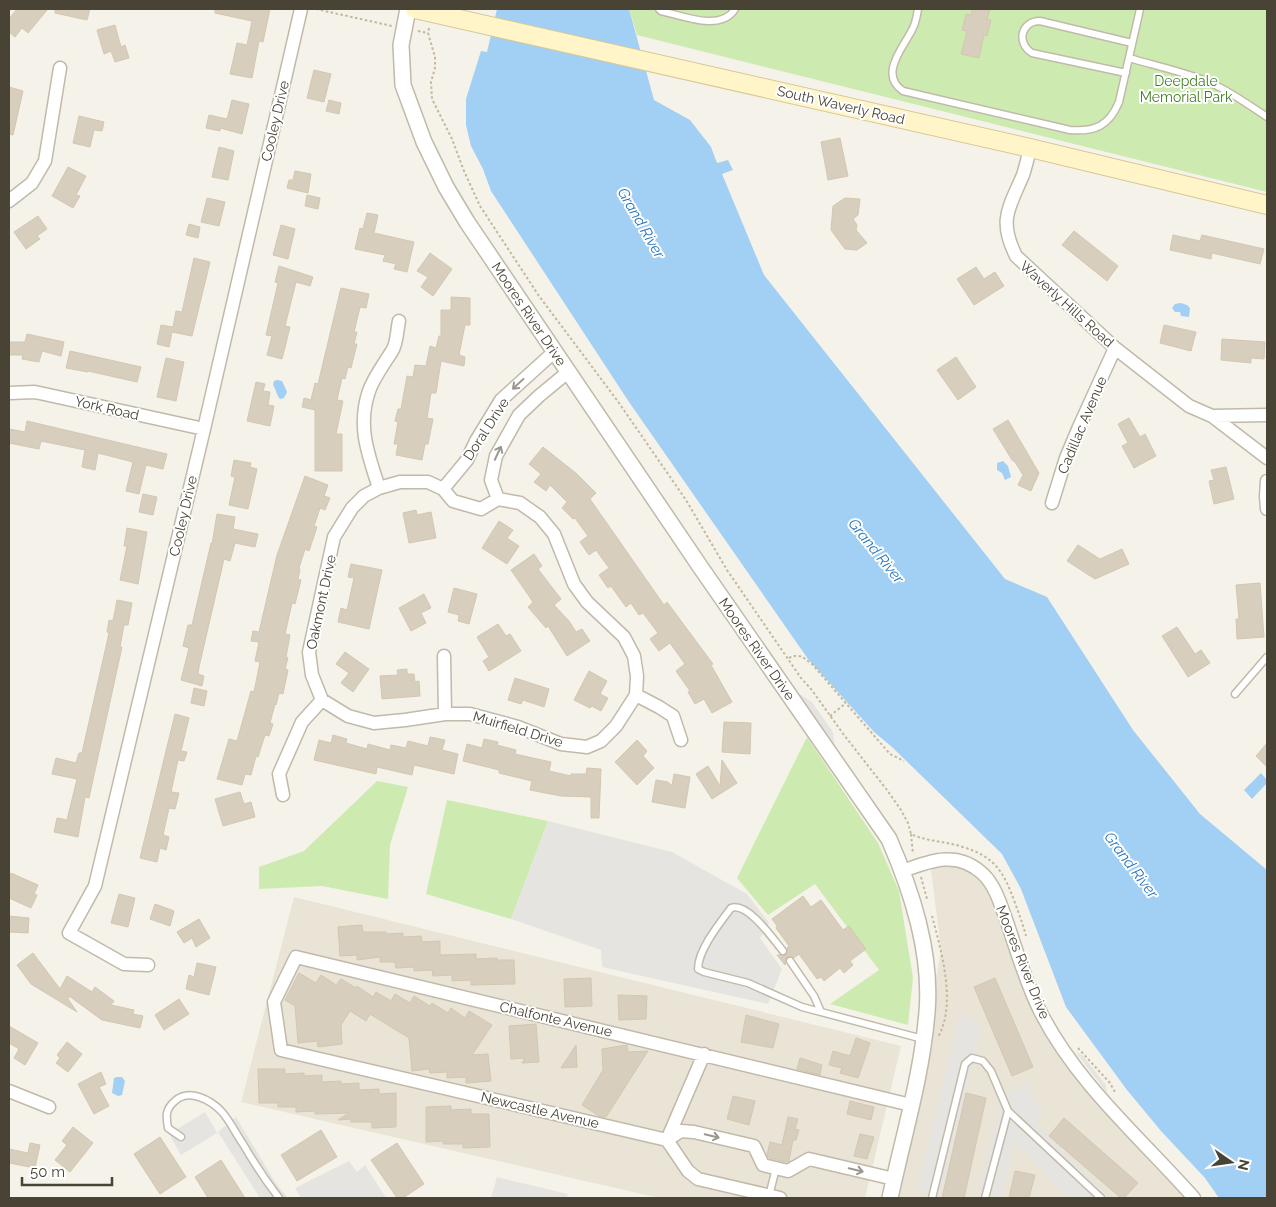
<svg xmlns="http://www.w3.org/2000/svg" width="1276" height="1207" viewBox="0 0 1276 1207" font-family="Raleway,sans-serif">
<rect width="100%" height="100%" fill="#f5f2e9"/>
<path fill="#e9e4d6" d="M947,858L985,875L1055,1036L1194,1198H890L926,1037L941,950L930,861Z
M294,897L901,1046L865,1198H659L241,1102Z"/>
<path fill="#cdebb0" d="M629,9H1267V192L637,35Z
M807,737L878,843L899,891L913,978L908,1025L830,1004L879,970L815,884L768,915L737,878Z
M377,781L408,787L390,845L388,899L322,886L259,889V867L304,851Z
M447,800L548,821L511,919L426,894Z"/>
<path fill="#e6e4e0" d="M798,693L812,702L833,732L834,744Z
M548,821L672,852L747,894L769,923L760,938L782,969L768,1004L602,967L601,950L511,919Z
M960,1013L982,1027L940,1195L917,1191Z
M1075,1051L1083,1056L1106,1085L1107,1093Z
M1026,1081L1044,1115L1035,1122L1110,1198H1069L1015,1142L1001,1198H977L1001,1099Z
M205,1112L217,1133L181,1155L169,1134Z
M236,1117L277,1185L288,1198H260L218,1132Z
M349,1161L357,1172L365,1165L386,1198H301L295,1188Z
M497,1177L568,1194L567,1198H491Z"/>
<path fill="#a2cff4" d="M497,9H629L654,100L690,120L711,147L717,163L728,160L733,170L722,174L764,275L1005,579L1047,597L1133,730L1200,814L1267,870V1198H1219L1205,1178L1161,1131L1127,1090L1066,1007L1021,889L1002,854L892,747L874,732L808,659L629,402L491,191L483,169L471,146L466,125V99L481,51L487,52Z
M1181,303L1187,305L1190,308L1189,317L1181,316L1180,312H1175L1172,308L1175,304Z
M277,380L282,381L287,392L284,398L280,399C276,394 276,389 273,385L274,381Z
M1003,461L1008,466L1011,477L1005,480L1002,473L997,470V463Z
M1261,773L1267,780V783L1252,799L1244,790Z
M117,1077H122L125,1081L122,1095L118,1096L112,1093L114,1078Z"/>
<path fill="#d7cebd" stroke="#d3c7b0" d="M17,9H48L28,33L22,28L15,37L9,32V19Z
M55,9H90L87,20L55,13Z
M215,9H270L263,42L259,41L252,78L230,74L237,43L247,45L252,21L215,13Z
M972,9H990L987,19L991,20L987,36L984,35L979,58L961,54L967,31L962,30L966,14L971,15Z
M115,25L121,47L125,45L129,58L115,62L111,51L104,54L97,30Z
M314,70L331,74L324,102L307,98Z
M9,87L23,91L13,135L9,134Z
M232,100L249,104L242,134L220,128V131L206,128L209,115L227,119Z
M329,100L341,103L339,114L326,111Z
M79,116L104,122L102,131L94,130L90,147L73,143Z
M840,138L848,176L828,180L821,142Z
M219,147L234,151L228,180L212,177Z
M68,167L86,176L76,195L80,196L73,208L52,196Z
M295,171L311,174L308,193L287,188L289,180H293Z
M307,195L320,198L318,209L305,206Z
M207,198L225,202L219,226L201,222Z
M845,198L860,199L858,215L853,219L857,225L856,230L867,243L857,250L845,249L831,230L833,206Z
M367,213L378,215L374,233L414,242L407,272L394,269L396,264L383,261L385,255L355,249L360,228L363,229Z
M38,216L47,229L37,236L40,239L26,249L14,232Z
M189,224L200,227L198,238L186,235Z
M281,225L295,229L288,259L273,255Z
M1074,231L1118,266L1107,281L1062,245Z
M1173,235L1200,241L1202,235L1264,249L1260,264L1212,253L1211,259L1170,250Z
M430,253L452,269L433,296L421,287L428,277L417,271Z
M194,258L210,262L192,336L172,332L169,347L157,344L161,325L173,327L176,311L182,312Z
M279,266L313,277L310,286L296,282L285,326L290,327L282,359L267,355L272,336L266,335L278,283L275,282Z
M976,267L984,279L995,272L1004,286L974,305L957,279Z
M341,288L369,294L366,308L360,307L354,332H357L354,344H357L351,368L348,367L345,379L342,378L337,400L343,401L336,434H342V471H315V410L302,407L304,398L311,400L315,383L318,384Z
M451,297L470,298V325H465L459,355L465,357L464,366L441,361L436,393H431L427,418L433,419L428,444H425L422,460L396,455L398,444H394L398,422L395,421L398,409H401L407,376L413,377L415,365L426,366L430,346L436,348L439,336H441V310H451Z
M1164,325L1196,332L1191,351L1160,343Z
M27,334L64,342L61,356L42,351L39,362L22,359L23,355H9V342H25Z
M1222,339L1265,342L1264,359L1251,358V363L1221,360Z
M70,351L141,367L137,382L88,371V372L66,368Z
M956,357L976,387L958,400L937,370Z
M166,358L184,362L176,401L157,397Z
M256,382L265,384L263,391L270,392L268,405L274,406L270,426L247,421Z
M1129,418L1140,437L1145,434L1156,456L1134,468L1122,446L1128,443L1118,424Z
M1008,420L1039,473L1031,491L1018,485L1023,475L1015,462L1012,460L993,429Z
M27,421L167,454L163,469L146,465L139,494L126,491L133,462L98,453L95,470L82,467L85,450L41,441L39,449L9,443V429L25,432Z
M543,447L577,474L596,493L590,499L664,605L667,602L713,664L711,665L732,702L712,713L704,699L695,704L688,692L690,691L676,671L685,664L670,643L659,651L650,639L658,633L643,613L639,615L631,603L626,607L611,586L608,588L599,575L609,568L596,550L589,555L580,542L588,536L575,518L573,519L562,508L567,502L550,485L546,491L534,482L541,474L529,464Z
M234,460L251,463L250,467L257,469L248,509L229,505L235,477L231,476Z
M1226,467L1234,499L1214,504L1209,481L1214,480L1211,470Z
M305,476L328,485L324,496L330,498L325,510L320,508L314,526L317,527L309,551L305,549L299,568L300,569L298,579L301,580L295,604L292,603L285,634L290,635L286,657L288,658L285,669L288,670L283,694L279,693L276,705L275,704L270,723L273,724L269,736L265,735L258,757L256,756L251,775L245,774L242,785L217,779L229,739L237,741L251,691L254,692L260,662L255,661L259,642L251,641L253,631L259,632L277,555Z
M143,494L157,497L153,515L139,512Z
M416,510L417,515L431,512L436,538L409,543L403,513Z
M217,514L235,517L233,529L258,534L255,547L235,543L230,561L224,559L199,667L198,674L204,676L202,686L181,680L189,648L183,646L188,625H192L211,543L212,544Z
M499,521L513,530L507,538L519,546L507,564L482,548Z
M127,528L147,532L138,584L120,580L127,546H124Z
M1078,545L1100,559L1122,549L1129,564L1095,579L1067,561Z
M534,554L542,566L538,569L561,599L554,605L569,621L576,632L582,629L590,641L567,656L548,626L546,628L528,607L533,602L511,570Z
M351,564L382,570L369,629L338,622L341,608L347,610L354,578L348,577Z
M1260,583L1264,637L1237,639L1236,619H1239L1236,585Z
M454,588L477,594L469,624L458,621L459,615L448,612Z
M424,594L431,608L421,613L426,623L411,631L399,608Z
M117,600L132,603L128,625H124L120,647H122L89,798L85,797L78,837L54,832L57,818L67,820L77,779L52,774L56,758L76,763L79,753H82L109,633L107,632L109,620L113,621Z
M498,624L506,636L510,634L521,651L489,671L483,661L489,657L477,637Z
M1177,627L1195,654L1201,650L1210,663L1188,677L1162,636Z
M345,652L369,669L353,692L341,683L349,673L336,664Z
M407,669V674H414L415,682L419,681L420,696L382,699L380,676L398,675L397,670Z
M589,671L607,681L600,694L608,698L601,711L592,706L590,708L574,700Z
M515,678L549,689L544,707L523,700L521,704L508,700Z
M194,688L207,691L204,706L191,703Z
M175,714L189,718L181,751L187,752L184,761L178,760L171,792L179,793L175,809L169,808L163,835L169,837L166,850L160,848L157,862L140,858Z
M724,722L751,723L750,754L722,752Z
M333,735L347,739L346,743L367,749L368,744L390,750L391,745L406,748L408,741L428,746L430,737L445,740L442,750L458,754L454,774L414,765L412,775L377,767L376,774L314,760L319,740L331,743Z
M484,739L498,742L497,745L516,750L515,754L551,762L549,771L571,776V774H586L587,768L601,769L599,818H591V797L561,796L530,790L532,781L499,773V770L463,761L467,744L482,748Z
M637,740L647,751L643,756L654,768L637,785L615,762Z
M1267,743V767L1256,756Z
M722,760L737,783L712,799L696,774L708,766L720,786Z
M674,774L690,777L685,808L652,802L656,780L668,782L672,786Z
M240,792L244,804L251,802L255,817L223,826L215,799Z
M11,873L38,885L34,894L37,895L31,908L9,898V879Z
M119,894L135,898L128,927L111,923Z
M803,896L811,907L821,900L843,930L849,926L866,949L850,961L853,965L844,973L840,968L824,981L821,977L817,979L799,954L794,958L790,956L787,957L785,965L777,955H786L788,952L787,948L789,946L776,928L777,926L772,919Z
M155,904L174,911L170,926L150,919Z
M9,916L29,918L28,933L9,932Z
M199,919L210,938L196,947L192,938L184,943L177,932Z
M362,925L363,932H386V934L403,933V937L421,936L422,942L440,941V955L476,954V959L497,958V960H514L515,984L471,985V980L452,981V975L433,976L432,970L414,971V967L396,968L395,962H380V957L357,960V955L340,956L338,927Z
M33,953L60,989L67,976L92,992L95,987L114,1001L111,1005L134,1010L133,1014L143,1016L140,1028L102,1020L69,996L68,999L77,1012L31,984L17,965Z
M197,963L216,967L209,995L186,989L189,975L194,977Z
M299,973L316,983L321,975L336,985L341,979L356,988L357,986L373,997L376,992L391,1001L395,994L410,1003L414,996L430,1006L432,1003L448,1013L451,1008L465,1018L469,1011L492,1025L472,1055L488,1054L491,1081L466,1083V1077L447,1078V1072L430,1073L429,1069L412,1071L409,1038L370,1014L366,1021L350,1011L341,1025L342,1044L318,1047L317,1041L298,1043L295,1006L285,1000Z
M591,978L592,1006L565,1007L564,979Z
M995,978L1033,1067L1012,1076L974,987Z
M618,995L647,996L646,1019L619,1020Z
M179,999L189,1014L164,1030L155,1015Z
M746,1015L779,1024L773,1048L741,1042Z
M536,1024L539,1062L522,1063L525,1058L511,1059L509,1026Z
M9,1026L38,1043L25,1065L14,1058L19,1049L9,1043Z
M856,1038L870,1043L858,1078L840,1073L842,1068L829,1065L833,1051L850,1056Z
M67,1042L82,1054L68,1072L56,1063L60,1058L57,1055Z
M576,1045L577,1067L561,1068Z
M627,1045L628,1052L648,1051L606,1117L599,1116L582,1105L603,1070L602,1049Z
M800,1058L822,1065L820,1075L797,1069Z
M258,1069H285V1074L304,1073V1076L322,1075V1082L341,1081V1084L359,1083V1090L379,1089V1094L396,1093V1127L372,1128V1122H351V1119L338,1120L349,1113L315,1114V1111L296,1112V1107H278V1103H259Z
M101,1072L106,1084L99,1087L109,1106L94,1114L78,1084Z
M966,1093L986,1098L964,1198H942Z
M733,1096L755,1101L749,1125L727,1119Z
M850,1101L874,1107L871,1120L847,1114Z
M451,1106V1110L471,1109V1114H489L490,1147L463,1148V1144H443V1141L426,1142V1107Z
M788,1117L798,1119L795,1129L799,1130L796,1140H793L789,1161L787,1162L769,1158L767,1155L770,1142L782,1145Z
M1064,1118L1138,1183L1124,1198H1121L1049,1136Z
M73,1127L93,1143L70,1172L55,1160L67,1145L62,1141Z
M321,1130L337,1157L297,1181L281,1155Z
M860,1134L874,1137L867,1159L854,1156Z
M160,1137L186,1177L160,1194L134,1154Z
M30,1143L40,1145L35,1168L9,1163V1149L28,1153Z
M397,1143L424,1184L403,1198H397L371,1160Z
M221,1160L245,1198H208L195,1177Z
M1015,1171L1035,1175L1029,1198H1009Z"/>
<g fill="none" stroke-linecap="round" stroke-linejoin="round">
<defs>
<path id="service" d="M659,9L661,11C683,16 721,32 735,9
M918,9C917,15 916,22 913,28C904,47 878,74 903,91L1070,130C1095,132 1109,126 1119,102L1140,9
M1129,58C1156,66 1185,72 1211,83C1231,92 1249,105 1267,117
M1126,73L1032,53C1016,43 1021,21 1040,21L1132,43
M1235,694L1267,657
M783,951C773,939 748,902 731,908C719,924 698,950 698,969L704,972L748,983L802,1007L923,1039
M790,961L814,996L821,1012
M181,1137L168,1128C166,1117 165,1109 175,1101C189,1088 211,1100 222,1112C230,1121 236,1134 243,1144C254,1163 266,1181 279,1198
M769,1196L776,1168
M932,1198L965,1064L972,1058L983,1061L991,1071L1008,1111
M985,1198L1008,1111L1101,1198"/>
<path id="minor" d="M1030,148C1028,157 1026,166 1023,175C1009,208 998,220 1016,256L1115,348L1189,406L1212,416L1267,458
M9,201L32,183L45,161L60,68
M9,393L35,392L204,429
M1212,416L1267,415
M1267,481L1266,496L1267,509
M400,482H428L443,489L453,501L481,509L498,499L520,503L540,517L554,534L574,584L587,602L624,637L634,656L637,676L636,695L616,726L601,741L587,747L561,744L518,727L470,714H445L405,720L374,723L348,716L322,700L312,675L309,652L334,537L352,508L364,496L379,488Z
M379,488C368,454 357,426 369,391C374,377 384,364 392,351C397,344 397,330 399,321
M443,489L467,460L476,441L501,400L554,352
M498,499L491,480L496,456L519,415L539,396L568,372
M1052,503L1066,458L1079,427L1115,348
M444,656L445,714
M636,695L659,707L673,716L681,740
M283,795L279,774L302,722L322,700
M903,871C931,860 959,850 984,875C996,887 1001,906 1007,922C1017,952 1026,983 1040,1011C1077,1084 1141,1138 1194,1198
M148,965L124,964L69,933L95,886L204,429L301,9
M9,1091L49,1107
M667,1140L681,1131L694,1132L754,1146L763,1165L788,1171L809,1159L894,1179
M667,1140L704,1054
M780,1198L698,1179L688,1171L667,1140L281,1050L274,1002L296,957L911,1105"/>
<path id="tertiary" d="M408,9L401,45L403,85L424,142L446,187L467,222L699,565L889,839C912,892 932,953 927,1012C922,1075 903,1137 890,1198"/>
<path id="secondary" d="M415,9L1030,148L1267,205"/>
</defs>
<use href="#service" stroke="#c1baaa" stroke-width="9"/>
<use href="#minor" stroke="#c1baaa" stroke-width="15"/>
<use href="#tertiary" stroke="#c1baaa" stroke-width="18"/>
<use href="#secondary" stroke="#d7c996" stroke-width="20"/>
<path stroke="#c4b79b" stroke-width="2" stroke-dasharray="2.5 2.5" stroke-linecap="butt" d="M316,9L392,26
M429,28L428,33L435,57V68L431,82L432,99L452,139L464,171L480,206L539,296L619,403L686,500L727,570L788,659L801,678L811,689L844,735L887,790L901,810L908,823L911,834C928,842 945,841 963,847C996,857 1004,873 1015,903C1019,914 1023,924 1026,936
M418,31L428,33
M789,658C799,653 803,657 812,664L890,754L904,761
M830,716L846,703
M911,834L913,854
M921,877L927,899
M932,916C941,950 957,1004 938,1037
M1078,1048L1110,1083L1116,1094"/>
<use href="#service" stroke="#fff" stroke-width="6"/>
<use href="#minor" stroke="#fff" stroke-width="12"/>
<use href="#tertiary" stroke="#fff" stroke-width="15"/>
<use href="#secondary" stroke="#fff5c9" stroke-width="18"/>
</g>
<defs><path id="oneway-shaft" d="M-6 0H5M1.5-3L5.5 0L1.5 3" fill="none" stroke-width="1.6" stroke-linecap="round" stroke-linejoin="round" transform="scale(1.25)"/></defs>
<g stroke="#9b9890">
<use href="#oneway-shaft" transform="translate(518 384) rotate(137)"/>
<use href="#oneway-shaft" transform="translate(498 453) rotate(-65)"/>
<use href="#oneway-shaft" transform="translate(712 1136) rotate(13)"/>
<use href="#oneway-shaft" transform="translate(856 1170) rotate(13)"/>
</g>
<g text-anchor="middle" stroke-width="4" stroke-linejoin="round" paint-order="stroke">
<g font-size="14" fill="#437f26" stroke="#fff">
<text x="1186" y="86">Deepdale<tspan x="1186" dy="16">Memorial Park</tspan></text>
</g>
<g font-size="14" fill="#494336" stroke="#fff">
<text transform="translate(841 105) rotate(13)" y="5">South Waverly Road</text>
<text transform="translate(275 121) rotate(-77)" y="5">Cooley Drive</text>
<text transform="translate(1067 304) rotate(42)" y="5">Waverly Hills Road</text>
<text transform="translate(529 314) rotate(56)" y="5">Moores River Drive</text>
<text transform="translate(107 408) rotate(13)" y="5">York Road</text>
<text transform="translate(1082 425) rotate(-67)" y="5">Cadillac Avenue</text>
<text transform="translate(486 429) rotate(-57)" y="5">Doral Drive</text>
<text transform="translate(183 516) rotate(-77)" y="5">Cooley Drive</text>
<text transform="translate(321 602) rotate(-78)" y="5">Oakmont Drive</text>
<text transform="translate(757 649) rotate(55)" y="5">Moores River Drive</text>
<text transform="translate(518 729) rotate(17)" y="5">Muirfield Drive</text>
<text transform="translate(1023 962) rotate(68)" y="5">Moores River Drive</text>
<text transform="translate(556 1019) rotate(13)" y="5">Chalfonte Avenue</text>
<text transform="translate(540 1110) rotate(13)" y="5">Newcastle Avenue</text>
</g>
<g font-size="15" font-style="italic" fill="#2976bc" stroke="#fff">
<text transform="translate(641 223) rotate(60)" y="5">Grand River</text>
<text transform="translate(876 551) rotate(51)" y="5">Grand River</text>
<text transform="translate(1131 865) rotate(53)" y="5">Grand River</text>
</g>
</g>
<rect width="1276" height="1207" fill="none" stroke="#494336" stroke-width="20"/>
<g transform="translate(1231 1162) rotate(103)" stroke="#ffffff" stroke-width="4" paint-order="stroke">
<path d="M0-4L9 19L0 12L-9 19Z" fill="#494336"/>
<text y="-8" font-size="14" font-weight="bold" text-anchor="middle" fill="#494336">N</text>
</g>
<path d="M22 1177v8h90v-8" fill="none" stroke="#494336" stroke-width="2.5"/>
<text x="30" y="1177" font-size="15" fill="#494336" stroke="#ffffff" stroke-width="4" paint-order="stroke">50 m</text>
</svg>
